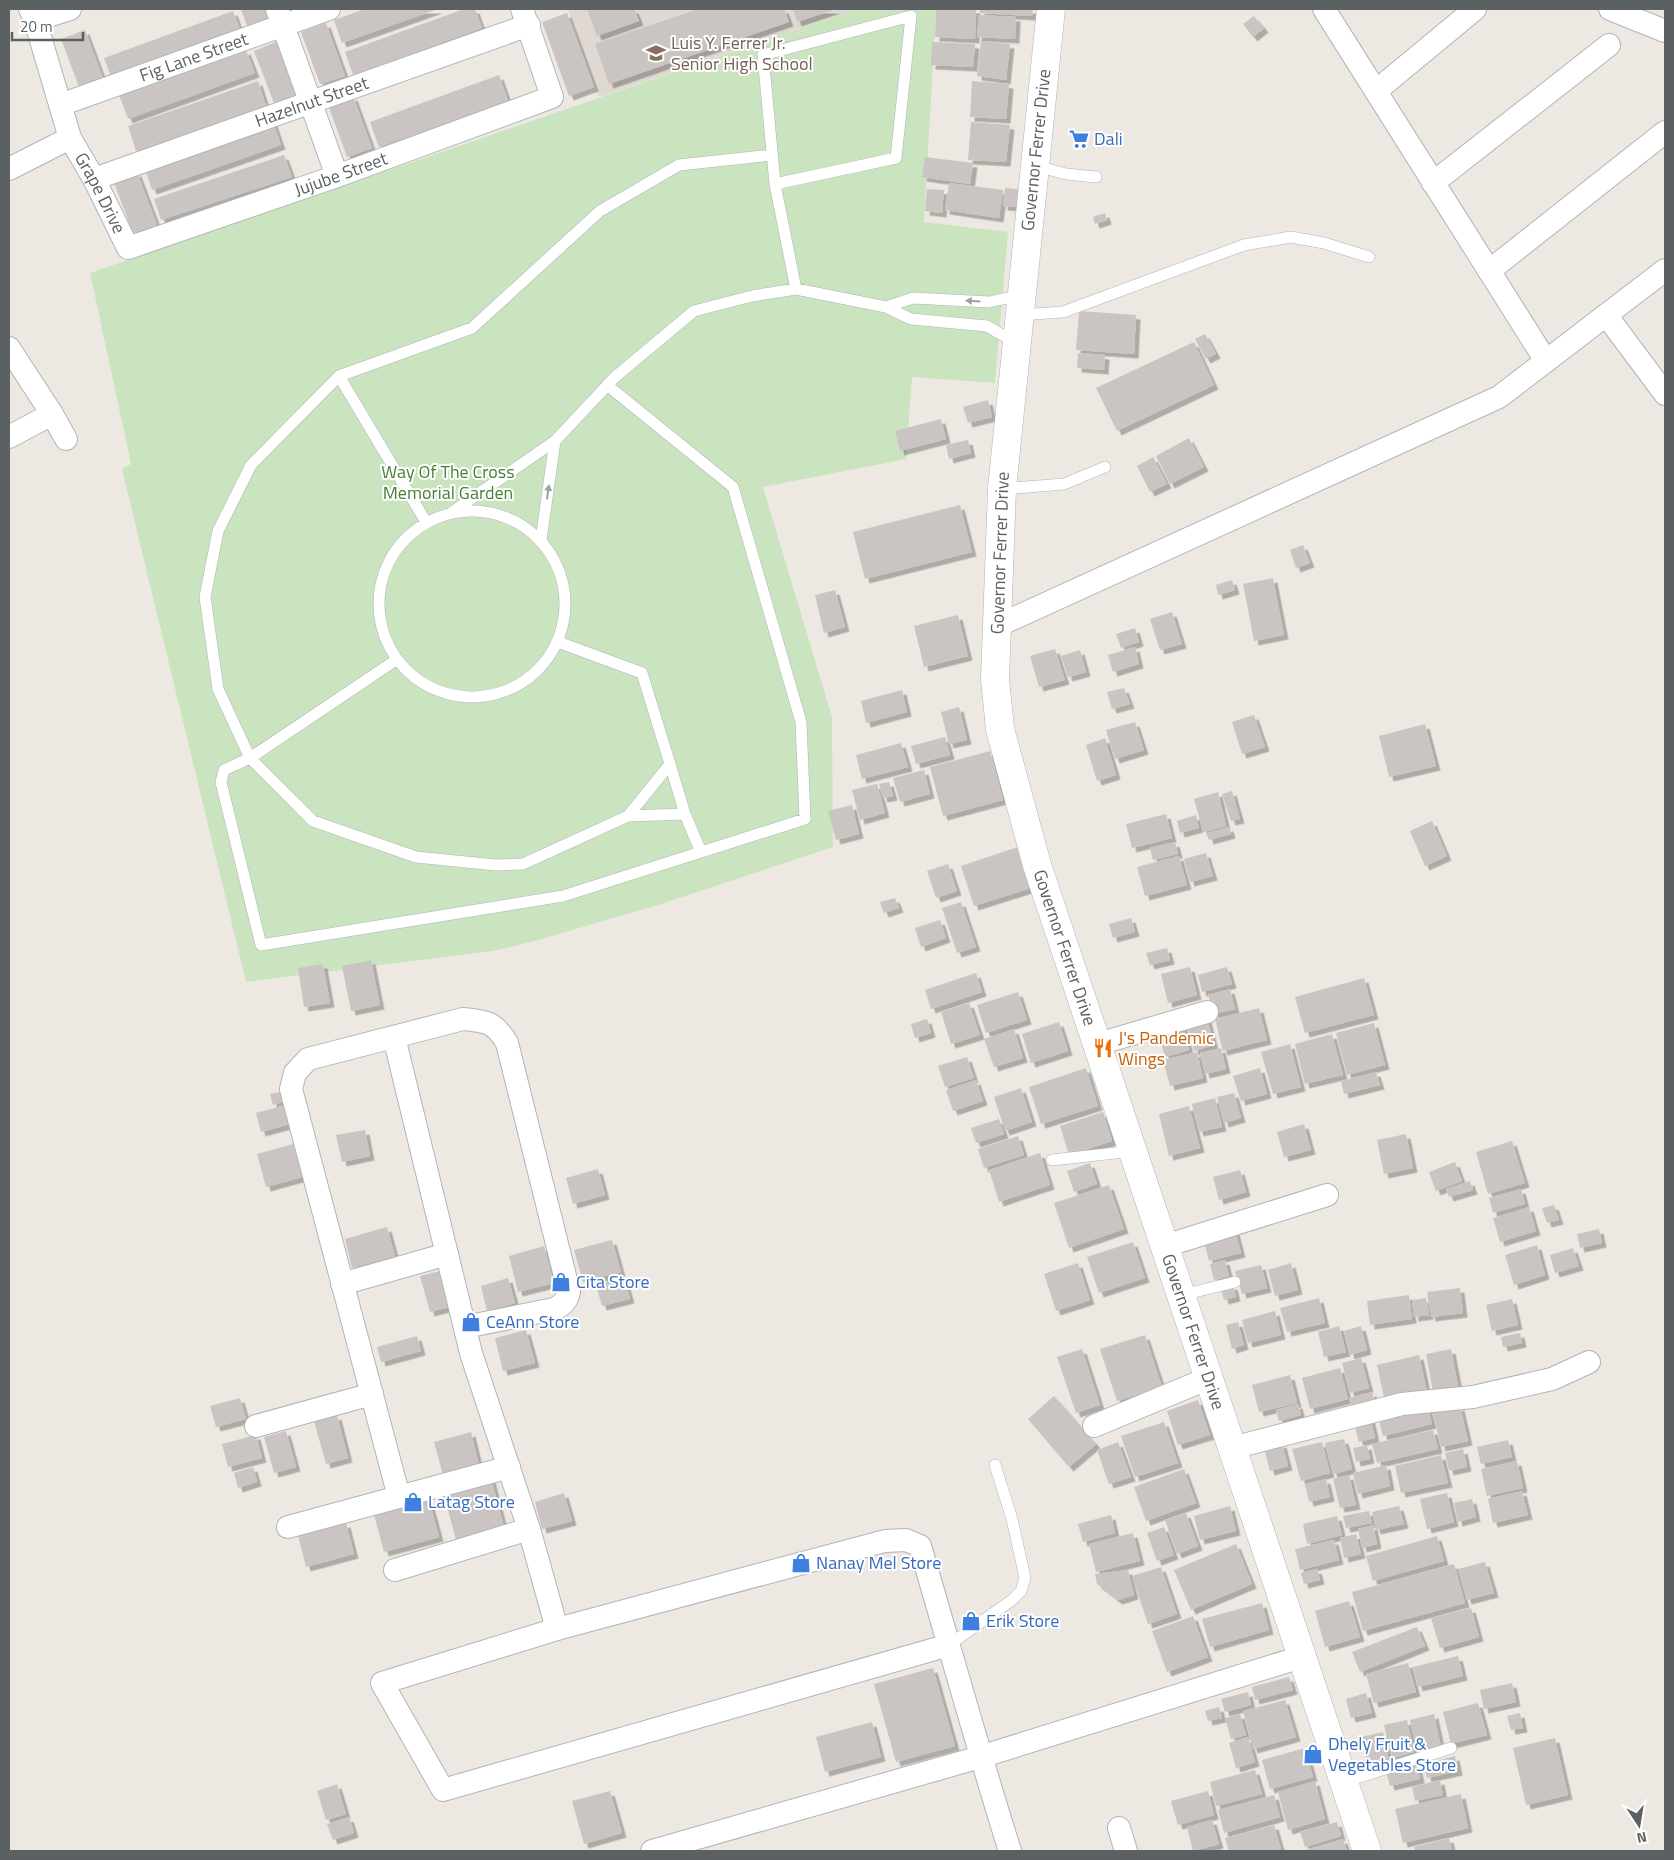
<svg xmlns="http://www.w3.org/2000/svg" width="1674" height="1860" viewBox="0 0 1674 1860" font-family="'Titillium Web',sans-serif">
<defs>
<filter id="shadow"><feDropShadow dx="4.5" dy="4.5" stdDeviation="0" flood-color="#0004"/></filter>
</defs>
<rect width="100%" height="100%" fill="#ede8e2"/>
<path fill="#e0d9d3" d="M568,9H857L599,97Z"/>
<path fill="#cae4bf" d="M857,9H936L924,222L1008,232L995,383L912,377L906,459L763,487L832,717L833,847L661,904L535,941L493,951L246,982L122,469L131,464L90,273Z"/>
<path fill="#cac5c2" filter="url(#shadow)" d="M241,9H266L272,24L249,32Z
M365,9H438L342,43L334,20Z
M464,9H475L482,28L353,75L345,52Z
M587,9H634L639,21L597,36Z
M698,9H784L789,22L609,84L595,44Z
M793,9H836L797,22Z
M936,9H976L975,39L935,37Z
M980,9H1033L1032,16L980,13Z
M233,11L242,35L113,82L104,58Z
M567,13L594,87L569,96L542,22Z
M979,15L1016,17L1015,39L977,37Z
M1254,16L1264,28L1253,37L1243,24Z
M326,23L345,76L320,84L301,32Z
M85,30L105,84L81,92L61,39Z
M278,41L298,94L274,103L254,51Z
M981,41L1010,44L1006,80L977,76Z
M932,42L975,44L973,67L931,65Z
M246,50L255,73L128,119L119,95Z
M499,75L508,101L379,147L370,122Z
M258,81L266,106L136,151L128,126Z
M972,81L1009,84L1006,119L970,117Z
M353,96L372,148L347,157L328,105Z
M272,119L281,145L152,190L143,163Z
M971,122L1010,125L1006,162L968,160Z
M284,155L292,177L161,220L154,199Z
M925,157L973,163L970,184L922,177Z
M137,172L157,225L133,233L113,180Z
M949,183L1003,190L999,218L945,210Z
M1005,188L1019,189L1017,207L1003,206Z
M927,189L944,190L942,213L925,211Z
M1105,213L1107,220L1095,224L1093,217Z
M1079,311L1136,315L1134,354L1076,350Z
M1205,334L1216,354L1206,359L1195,339Z
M1194,342L1214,385L1117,431L1096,388Z
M1078,353L1105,355L1104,370L1077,368Z
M988,400L992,417L968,423L963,407Z
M941,419L946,439L900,451L895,431Z
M1189,438L1204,467L1170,484L1156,456Z
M968,440L971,453L949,459L946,445Z
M1153,457L1167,484L1150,492L1137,466Z
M960,505L972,552L865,579L853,532Z
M1303,545L1310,563L1296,568L1290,550Z
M1273,578L1284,635L1254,641L1243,584Z
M1232,580L1235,590L1218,595L1216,585Z
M835,590L845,627L824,633L815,595Z
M1172,612L1182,644L1160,650L1150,619Z
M958,615L968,656L924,667L914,626Z
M1135,628L1139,642L1121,648L1116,634Z
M1135,647L1139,664L1113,672L1108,655Z
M1055,649L1065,680L1039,687L1030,656Z
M1080,650L1086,672L1068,677L1061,656Z
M1124,688L1130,704L1112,709L1107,692Z
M902,690L907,712L866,723L861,701Z
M959,707L967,740L949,744L941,712Z
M1254,715L1265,747L1242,754L1232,722Z
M1135,722L1144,750L1115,759L1106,730Z
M1425,724L1436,766L1389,777L1379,736Z
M945,737L950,755L916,764L911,746Z
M1105,738L1116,775L1097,781L1086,745Z
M901,743L908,767L862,779L856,755Z
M990,751L1003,800L943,816L930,767Z
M924,770L930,794L900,802L893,778Z
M889,782L893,796L883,798L879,784Z
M877,784L885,813L860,820L852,790Z
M1232,791L1240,819L1231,821L1222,794Z
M1218,792L1226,826L1203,832L1194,799Z
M852,805L859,834L836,840L828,811Z
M1166,814L1172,838L1132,848L1126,824Z
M1196,815L1199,828L1180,833L1177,821Z
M1432,821L1447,856L1425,866L1410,831Z
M1229,827L1231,834L1209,840L1207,833Z
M1175,842L1178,854L1153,860L1150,848Z
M1018,847L1031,888L974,906L961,866Z
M1206,853L1213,876L1190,882L1184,859Z
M1179,856L1187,885L1145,896L1137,867Z
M948,864L957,891L936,898L927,871Z
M895,898L899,908L884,913L880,902Z
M961,902L976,947L957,953L942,908Z
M1131,918L1135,932L1113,938L1109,924Z
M940,920L946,938L921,947L915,928Z
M1167,948L1170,960L1150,965L1146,953Z
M371,960L380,1005L351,1011L342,966Z
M323,964L330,1003L304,1007L298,968Z
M1190,967L1197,995L1168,1003L1161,974Z
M1227,967L1232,984L1202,992L1198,975Z
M976,973L982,992L931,1009L925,990Z
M1364,978L1374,1015L1305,1033L1295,997Z
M1230,989L1235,1009L1214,1014L1208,995Z
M1018,992L1027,1020L986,1033L977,1005Z
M969,1003L980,1035L951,1044L941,1012Z
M1259,1008L1267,1040L1223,1051L1215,1019Z
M1206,1014L1214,1045L1194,1051L1186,1020Z
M927,1019L931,1033L915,1038L911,1024Z
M1059,1022L1068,1051L1031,1063L1022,1034Z
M1374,1023L1385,1065L1347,1075L1336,1033Z
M1183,1025L1189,1050L1165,1057L1158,1032Z
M1014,1029L1023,1058L994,1067L984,1039Z
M1332,1034L1343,1075L1305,1084L1295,1044Z
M1290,1044L1301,1087L1273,1094L1261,1052Z
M1221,1048L1226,1069L1205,1074L1200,1053Z
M1197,1052L1203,1078L1170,1086L1163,1060Z
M967,1057L974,1078L945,1087L938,1066Z
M1086,1068L1098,1106L1041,1124L1029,1087Z
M1260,1068L1267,1094L1241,1101L1233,1076Z
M1376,1072L1380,1085L1344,1094L1341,1081Z
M976,1080L983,1101L953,1111L946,1090Z
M1021,1088L1032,1122L1005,1131L994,1097Z
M284,1091L287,1101L273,1105L270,1094Z
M1234,1093L1241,1118L1224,1123L1217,1097Z
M1215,1098L1222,1127L1199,1132L1192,1104Z
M289,1104L294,1123L261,1132L256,1113Z
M1189,1106L1200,1148L1169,1156L1159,1114Z
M1103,1112L1112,1141L1069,1155L1060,1126Z
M999,1119L1004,1134L976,1143L971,1128Z
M1304,1124L1311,1150L1284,1157L1277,1132Z
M365,1130L370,1156L342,1162L336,1135Z
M1406,1134L1413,1168L1384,1174L1377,1140Z
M1018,1136L1024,1155L984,1168L978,1149Z
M1512,1141L1525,1183L1488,1194L1476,1152Z
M297,1143L306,1176L266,1187L257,1154Z
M1040,1153L1050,1185L999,1202L989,1170Z
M1455,1162L1462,1181L1436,1191L1429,1172Z
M1090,1163L1097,1184L1074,1192L1067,1171Z
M598,1169L605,1195L573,1204L566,1178Z
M1240,1170L1246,1192L1219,1200L1213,1177Z
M1470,1181L1473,1190L1449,1197L1446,1189Z
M1109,1185L1124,1229L1069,1248L1054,1203Z
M1521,1189L1525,1204L1493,1213L1489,1198Z
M1554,1205L1559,1220L1547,1223L1542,1208Z
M1529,1207L1536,1231L1500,1242L1493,1218Z
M387,1227L395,1256L352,1268L345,1239Z
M1599,1229L1602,1243L1580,1248L1577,1234Z
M1235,1230L1241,1253L1209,1261L1203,1238Z
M612,1240L621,1272L583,1282L574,1250Z
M1133,1242L1145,1278L1099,1293L1087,1257Z
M1537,1245L1545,1275L1514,1285L1505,1255Z
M544,1246L554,1283L518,1292L509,1256Z
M1573,1248L1579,1266L1555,1273L1550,1255Z
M1225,1260L1229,1276L1214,1280L1210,1264Z
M1078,1263L1090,1300L1056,1311L1044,1274Z
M1291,1263L1298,1290L1275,1296L1268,1270Z
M1261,1265L1267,1288L1242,1294L1235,1271Z
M444,1270L453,1306L430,1312L420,1276Z
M624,1277L630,1299L602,1306L596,1285Z
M508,1278L515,1303L487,1311L481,1286Z
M1233,1285L1236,1297L1224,1300L1221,1288Z
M1460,1288L1463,1313L1431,1317L1427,1292Z
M1409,1295L1412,1319L1370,1325L1367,1301Z
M1319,1298L1325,1323L1287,1332L1280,1308Z
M1426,1298L1429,1315L1414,1317L1412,1300Z
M1512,1299L1518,1325L1492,1331L1486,1305Z
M1275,1311L1281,1335L1248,1343L1242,1320Z
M1238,1322L1244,1345L1232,1349L1226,1325Z
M1339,1326L1346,1352L1324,1357L1318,1332Z
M1361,1326L1367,1350L1350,1355L1344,1331Z
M526,1330L535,1363L503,1371L495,1338Z
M1520,1333L1522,1343L1503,1347L1501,1337Z
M1145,1335L1162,1387L1117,1401L1100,1349Z
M417,1336L421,1351L381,1362L377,1347Z
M1082,1349L1100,1405L1076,1413L1057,1357Z
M1451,1349L1458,1386L1433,1392L1426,1354Z
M1419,1355L1427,1392L1385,1402L1377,1365Z
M1361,1358L1369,1388L1350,1393L1342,1363Z
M1340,1368L1348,1399L1310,1409L1302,1378Z
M1290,1375L1297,1403L1259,1412L1252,1385Z
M1372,1392L1374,1400L1351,1405L1349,1398Z
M1054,1396L1096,1444L1069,1467L1028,1419Z
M240,1398L246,1419L216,1427L210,1406Z
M1198,1400L1210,1435L1178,1445L1167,1411Z
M1298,1404L1301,1415L1279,1421L1276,1410Z
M1427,1405L1432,1424L1383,1436L1378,1417Z
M1460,1406L1468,1441L1441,1447L1433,1413Z
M337,1415L348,1458L326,1464L314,1421Z
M1370,1416L1375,1438L1359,1442L1353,1420Z
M1164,1422L1178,1463L1135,1477L1121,1436Z
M1433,1430L1438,1449L1377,1463L1372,1444Z
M286,1431L296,1467L274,1473L264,1437Z
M471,1432L479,1465L443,1475L434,1442Z
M256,1435L262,1458L228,1467L222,1444Z
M1344,1439L1352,1469L1333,1474L1325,1443Z
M1508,1440L1512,1457L1481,1464L1477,1447Z
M1118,1442L1131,1477L1109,1484L1097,1450Z
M1322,1442L1330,1473L1301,1481L1292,1449Z
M1282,1443L1288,1466L1270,1471L1264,1448Z
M1367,1445L1370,1459L1356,1462L1353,1448Z
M1463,1449L1467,1467L1449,1471L1445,1453Z
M1441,1455L1448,1483L1401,1493L1395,1466Z
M1517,1461L1523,1488L1487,1496L1481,1469Z
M1386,1465L1390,1486L1358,1494L1353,1473Z
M253,1467L257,1482L238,1488L234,1473Z
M1184,1469L1196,1503L1146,1521L1134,1487Z
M1349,1475L1356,1505L1340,1508L1333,1479Z
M491,1478L505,1531L457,1544L443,1491Z
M1326,1479L1330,1497L1309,1502L1305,1484Z
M1522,1491L1528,1515L1493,1523L1488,1499Z
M564,1493L572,1521L542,1529L535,1502Z
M1447,1493L1454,1522L1427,1529L1420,1499Z
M1472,1499L1476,1517L1458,1522L1454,1503Z
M429,1500L439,1537L384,1552L374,1515Z
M1230,1506L1236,1531L1200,1540L1194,1516Z
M1399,1506L1404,1524L1376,1530L1372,1512Z
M1369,1511L1372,1523L1346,1528L1343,1516Z
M1186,1513L1198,1546L1177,1554L1165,1520Z
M1111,1515L1115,1533L1083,1542L1078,1524Z
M1337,1516L1342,1535L1307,1544L1303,1524Z
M346,1523L354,1554L306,1567L298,1535Z
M1373,1525L1377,1544L1362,1548L1358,1529Z
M1164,1527L1174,1555L1157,1561L1147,1533Z
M1133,1533L1140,1561L1096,1572L1089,1544Z
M1356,1534L1361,1554L1344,1558L1340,1538Z
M1437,1536L1444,1561L1373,1581L1366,1556Z
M1334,1540L1339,1560L1300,1570L1295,1549Z
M1236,1544L1252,1584L1191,1610L1174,1570Z
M1485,1562L1494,1593L1467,1600L1458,1569Z
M1454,1564L1465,1603L1363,1631L1352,1592Z
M1161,1567L1177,1614L1148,1624L1132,1576Z
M1317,1569L1320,1580L1304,1584L1301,1573Z
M1128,1570L1134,1595L1118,1600L1097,1584L1095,1574Z
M1349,1601L1360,1637L1325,1647L1315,1611Z
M1262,1603L1269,1630L1210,1647L1202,1619Z
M1471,1608L1479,1637L1440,1648L1431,1618Z
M1193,1616L1208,1657L1167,1672L1152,1631Z
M1417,1627L1425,1646L1360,1672L1352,1652Z
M1458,1656L1463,1676L1418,1687L1413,1667Z
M1408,1663L1416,1692L1374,1703L1366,1674Z
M933,1668L955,1746L896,1762L874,1684Z
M1289,1677L1293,1690L1255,1700L1252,1687Z
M1512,1683L1516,1702L1484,1709L1480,1690Z
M1248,1692L1251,1705L1225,1712L1221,1699Z
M1366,1693L1372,1713L1351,1718L1346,1699Z
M1285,1700L1296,1737L1253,1749L1243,1711Z
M1478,1703L1487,1735L1451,1744L1443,1712Z
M1219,1707L1222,1718L1208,1721L1205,1711Z
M1520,1713L1523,1728L1511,1730L1507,1716Z
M1240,1714L1246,1735L1231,1739L1225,1718Z
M1434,1714L1441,1747L1417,1753L1410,1720Z
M1407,1720L1414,1752L1392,1758L1384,1725Z
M872,1722L881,1757L825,1772L816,1737Z
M1383,1732L1390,1766L1369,1771L1361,1737Z
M1248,1737L1255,1762L1236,1768L1229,1743Z
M1555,1738L1568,1795L1526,1805L1513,1748Z
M1305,1748L1313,1777L1270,1789L1262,1760Z
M1455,1756L1458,1771L1427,1778L1424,1764Z
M1417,1764L1420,1779L1390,1786L1386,1771Z
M1255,1770L1262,1794L1216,1806L1210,1782Z
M1440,1780L1443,1795L1415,1801L1412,1787Z
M1315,1781L1325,1819L1288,1830L1278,1792Z
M337,1784L346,1814L326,1820L317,1791Z
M610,1791L622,1833L584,1844L572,1801Z
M1208,1791L1214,1815L1178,1825L1171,1801Z
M1461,1794L1468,1828L1403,1843L1395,1809Z
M1274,1795L1280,1817L1224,1833L1218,1810Z
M349,1817L354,1833L333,1840L327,1824Z
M1212,1820L1219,1844L1193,1851L1187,1827Z
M1337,1822L1341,1836L1305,1847L1300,1832Z
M1274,1825L1281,1849L1273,1851H1229L1225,1838Z
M1449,1838L1452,1851H1415L1414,1847Z
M1343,1839L1347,1851H1302Z"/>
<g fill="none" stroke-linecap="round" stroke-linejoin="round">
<defs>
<path id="lane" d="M1036,166L1066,174L1096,177
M775,184L896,158L911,16L763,55L775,184L796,289
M1019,315L1063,312L1244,245L1291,237L1324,243L1369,257
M1016,343L987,326L911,319L886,307L913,298L989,302L1021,295
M339,376L426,522
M1002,489L1064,484L1105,467
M379 604a93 93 0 1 1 186 0a93 93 0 1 1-186 0Z
M452,512L555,441L615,377L694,311L752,296L796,289L886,307
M541,540L555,441
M558,642L642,673L670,764L628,816L523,864L496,865L416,857L313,821L250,758L218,689L205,597L218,531L251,465L339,376L472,328L600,211L679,165L772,155
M396,660L250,758L224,770L221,782L261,945L563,896L805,819L801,722L733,487L607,385
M670,764L685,814
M628,816L685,814L701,852
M1052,1160L1133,1151
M1182,1295L1235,1282
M949,1645L1012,1600L1021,1591L1025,1578L1012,1519L995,1465
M1344,1782L1451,1748"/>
<g id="street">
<path id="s1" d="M30,9L35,20L70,138L94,179L128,248L337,176L552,97L522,9"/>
<path d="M277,9L337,176"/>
<path d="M1324,9L1546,361"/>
<path d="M1610,9L1665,31"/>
<path d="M35,20L70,9"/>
<path d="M1376,91L1475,9"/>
<path id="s2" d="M60,105L329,9"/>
<path d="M9,169L70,138"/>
<path id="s3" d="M94,179L529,25"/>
<path d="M1433,183L1609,45"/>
<path d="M1489,271L1665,132"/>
<path d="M1606,315L1665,394"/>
<path d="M9,348L52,414L66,439"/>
<path d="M9,437L52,414"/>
<path d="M997,626L1499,397L1665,270"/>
<path d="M394,1037L471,1353L529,1529L557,1629"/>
<path d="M1098,1044L1207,1012"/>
<path d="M1165,1246L1327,1195"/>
<path d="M342,1284L447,1254"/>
<path d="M256,1426L372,1394"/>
<path d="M1094,1426L1209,1378"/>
<path d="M1232,1448L1402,1404L1473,1397L1552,1379L1589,1362"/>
<path d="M399,1497L291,1089L295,1073L308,1059L463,1019C486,1021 495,1022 507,1043L569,1292C567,1301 562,1306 554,1309L465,1327"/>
<path d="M288,1527L509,1467"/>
<path d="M395,1570L529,1529"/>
<path d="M949,1645L443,1790L382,1683L557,1629L885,1541L906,1540L920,1546C950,1648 978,1750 1010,1851"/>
<path d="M1119,1828L1126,1851"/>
<path d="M652,1851L980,1757L1301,1657"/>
</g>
<g id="secondary">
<path id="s4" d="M1051,9L1002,489L995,679L1000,729L1037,865L1367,1851"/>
</g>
</defs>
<use href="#lane" stroke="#b0b5b7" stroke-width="12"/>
<use href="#street" stroke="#b0b5b7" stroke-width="24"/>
<use href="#secondary" stroke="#afb5b7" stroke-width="29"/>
<use href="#lane" stroke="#fff" stroke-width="11"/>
<use href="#street" stroke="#fff" stroke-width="22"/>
<use href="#secondary" stroke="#fff" stroke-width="28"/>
</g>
<defs><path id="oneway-solid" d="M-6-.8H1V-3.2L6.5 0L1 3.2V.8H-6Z" transform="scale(1.25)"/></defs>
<g fill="#9da0a1">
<use href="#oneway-solid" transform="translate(973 301) rotate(-177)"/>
<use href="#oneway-solid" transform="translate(548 492) rotate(-82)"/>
</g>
<defs>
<symbol id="school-bare" viewBox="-9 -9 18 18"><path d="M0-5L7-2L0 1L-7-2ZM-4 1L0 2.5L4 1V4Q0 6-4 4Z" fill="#8d6e63" stroke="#fff" stroke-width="2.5" paint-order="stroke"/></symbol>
<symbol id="supermarket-bare" viewBox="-9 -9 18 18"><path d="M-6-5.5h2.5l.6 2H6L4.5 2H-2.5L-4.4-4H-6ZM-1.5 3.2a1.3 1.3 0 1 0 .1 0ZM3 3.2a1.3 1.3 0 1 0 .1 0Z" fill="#3f7fe0" stroke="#fff" stroke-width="2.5" paint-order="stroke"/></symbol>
<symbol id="restaurant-bare" viewBox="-9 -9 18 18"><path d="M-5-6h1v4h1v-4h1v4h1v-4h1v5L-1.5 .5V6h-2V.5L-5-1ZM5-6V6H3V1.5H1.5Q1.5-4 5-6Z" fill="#e8710a" stroke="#fff" stroke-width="2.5" paint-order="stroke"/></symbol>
<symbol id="shop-bare" viewBox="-9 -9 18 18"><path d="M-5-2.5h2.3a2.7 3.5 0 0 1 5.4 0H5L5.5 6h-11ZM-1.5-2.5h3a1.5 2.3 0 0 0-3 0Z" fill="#3f7fe0" stroke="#fff" stroke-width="2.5" paint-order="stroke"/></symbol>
</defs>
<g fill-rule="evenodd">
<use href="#school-bare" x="642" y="39" width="28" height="28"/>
<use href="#supermarket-bare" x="1065" y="125" width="28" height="28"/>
<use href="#restaurant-bare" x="1089" y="1034" width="28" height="28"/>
<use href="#shop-bare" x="547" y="1268" width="28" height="28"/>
<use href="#shop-bare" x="457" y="1308" width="28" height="28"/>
<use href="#shop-bare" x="399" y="1488" width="28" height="28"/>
<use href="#shop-bare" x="787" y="1549" width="28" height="28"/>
<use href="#shop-bare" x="957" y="1607" width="28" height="28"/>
<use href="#shop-bare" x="1299" y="1740" width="28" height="28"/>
</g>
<g text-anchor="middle" stroke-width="4" stroke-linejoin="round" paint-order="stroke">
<g font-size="18" fill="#785e54" stroke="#fff" text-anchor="start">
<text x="671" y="49">Luis Y. Ferrer Jr.<tspan x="671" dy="21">Senior High School</tspan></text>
</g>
<g font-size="18" fill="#5b6163" stroke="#fff">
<text dy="6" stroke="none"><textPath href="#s2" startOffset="142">Fig Lane Street</textPath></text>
<text dy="6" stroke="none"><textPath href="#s3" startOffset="231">Hazelnut Street</textPath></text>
<text transform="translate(1036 150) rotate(-84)" y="6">Governor Ferrer Drive</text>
<text dy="6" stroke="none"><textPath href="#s1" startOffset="485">Jujube Street</textPath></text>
<text dy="6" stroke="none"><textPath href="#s1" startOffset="198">Grape Drive</textPath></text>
<text transform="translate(1000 553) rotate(-88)" y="6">Governor Ferrer Drive</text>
<text dy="6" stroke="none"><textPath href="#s4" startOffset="951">Governor Ferrer Drive</textPath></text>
<text dy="6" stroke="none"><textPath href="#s4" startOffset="1356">Governor Ferrer Drive</textPath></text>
</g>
<g font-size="18" fill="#366cbe" stroke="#fff" text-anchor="start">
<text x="1094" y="145">Dali</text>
<text x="576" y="1288">Cita Store</text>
<text x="486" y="1328">CeAnn Store</text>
<text x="428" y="1508">Latag Store</text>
<text x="816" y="1569">Nanay Mel Store</text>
<text x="986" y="1627">Erik Store</text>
<text x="1328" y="1750">Dhely Fruit &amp;<tspan x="1328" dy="21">Vegetables Store</tspan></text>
</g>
<g font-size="18" fill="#477f35" stroke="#fff">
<text x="448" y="478">Way Of The Cross<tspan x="448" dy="21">Memorial Garden</tspan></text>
</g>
<g font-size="18" fill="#c56008" stroke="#fff" text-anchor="start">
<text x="1118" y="1044">J's Pandemic<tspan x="1118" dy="21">Wings</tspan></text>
</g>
</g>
<rect width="1674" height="1860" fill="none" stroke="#5b6163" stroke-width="20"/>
<g transform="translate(1639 1825) rotate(168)" stroke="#ffffff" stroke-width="4" paint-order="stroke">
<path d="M0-4L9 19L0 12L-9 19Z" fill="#5b6163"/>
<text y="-8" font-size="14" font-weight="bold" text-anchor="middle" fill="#5b6163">N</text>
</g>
<path d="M12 32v8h71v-8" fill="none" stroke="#5b6163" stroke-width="2.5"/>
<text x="20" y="32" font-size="15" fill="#5b6163" stroke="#ffffff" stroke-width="4" paint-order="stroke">20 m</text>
</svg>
